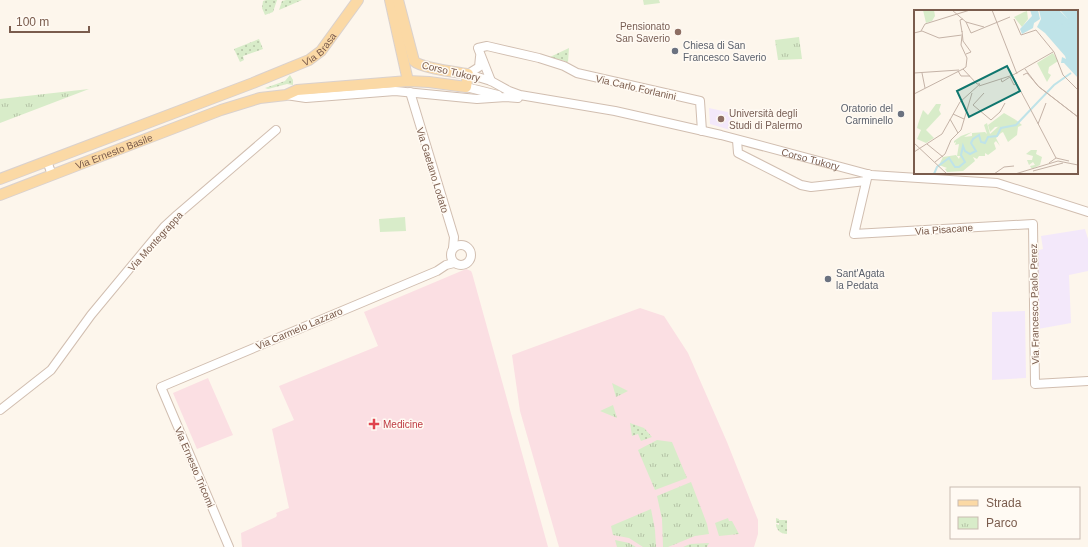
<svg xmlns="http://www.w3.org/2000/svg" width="1088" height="547" viewBox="0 0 1088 547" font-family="Arial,sans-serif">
<defs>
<pattern id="grass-dots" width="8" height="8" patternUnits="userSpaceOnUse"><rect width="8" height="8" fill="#d8ecc9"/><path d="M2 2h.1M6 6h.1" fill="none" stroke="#b4c2a5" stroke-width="1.8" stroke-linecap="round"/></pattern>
<pattern id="park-tufts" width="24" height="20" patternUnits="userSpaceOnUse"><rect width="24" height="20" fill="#d8ecc9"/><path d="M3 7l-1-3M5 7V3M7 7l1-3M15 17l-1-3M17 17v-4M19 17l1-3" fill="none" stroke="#b4c2a5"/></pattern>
</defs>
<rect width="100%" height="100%" fill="#fdf6ec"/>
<path fill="#f3e8fa" d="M709,108L732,113V129L730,130L710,124Z
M1085,229L1088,239V271L1069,275L1071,323L1038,329L1035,251L1043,249L1041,236Z
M1025,311L1026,378L992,380V312Z"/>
<path fill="#fbdfe3" d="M466,269L471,271L472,273L548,547H242L241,533L276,517L277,515L276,513L289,508L272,429L294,420L279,386L378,346L364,312Z
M640,308L664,316L688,353L727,442L758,520V534L754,547H559L520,411L512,355Z
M208,378L233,435L197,449L173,393Z"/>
<path fill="url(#grass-dots)" d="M266,0H277L273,12L265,15L262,8L263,1Z
M286,0H302L279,10L282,1Z
M259,39L263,49L243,56L244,60L240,62L234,49Z
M569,48L568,62L550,57Z
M290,75L293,80V85L287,84L268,89L265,88L285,81Z
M630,423L644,428L652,437L641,441L638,434L632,436Z
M776,518L779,519V520H787V534C781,534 776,530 776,524L779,525V523H776Z
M709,543L707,547H683L690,544Z"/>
<path fill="url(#park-tufts)" d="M799,37L802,59L778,60L775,40Z
M89,89L0,123V99Z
M612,383L628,391L616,397Z
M613,405L617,418L600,411Z
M657,440L672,442L687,478L655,490L638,450Z
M691,482L707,524L709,534L695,536L668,547H663L662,519L657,496Z
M651,509L655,530L656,547H643L629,538L613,535L611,526Z
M728,518L729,521H732L739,534L719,536L715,523Z
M615,540L629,543L636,547H617Z"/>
<path fill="#d8ecc9" d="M643,0H659L660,3L644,5Z
M405,217L406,231L380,232L379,219Z"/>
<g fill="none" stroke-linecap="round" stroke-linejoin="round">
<defs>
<g id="minor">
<path id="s1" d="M468,74L491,81L509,91L520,95L615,111L721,135L871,175L997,183L1088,212"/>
<path d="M468,74L479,67L480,57"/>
<path d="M491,81L478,48L487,46L539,58L564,66L577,73L700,101L702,131"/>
<path d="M466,87L498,95"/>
<path d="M410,92L454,237L453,248"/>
<path d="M286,95L306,98L395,91L477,99L506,97L518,98"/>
<path d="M737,140L738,153L801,185L811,187L866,181"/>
<path d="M47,161L52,175"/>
<path d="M868,174L854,234L1033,224L1035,384L1088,381"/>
<circle cx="461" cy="255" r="10"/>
<path d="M0,410L51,370L91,315L164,227L177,215L276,130"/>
<path d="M229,547L161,387L437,271L446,265L454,263"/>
</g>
<g id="major">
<path d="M390,0L408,81"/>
<path id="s2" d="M0,179L253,83L309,60L321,51L358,0"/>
<path id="s3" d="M0,195L221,110L260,98L286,95L297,90L408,81L429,82L466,87L468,74C456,72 421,68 414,61L398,0"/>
</g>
</defs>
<use href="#minor" stroke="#d1beb0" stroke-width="10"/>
<use href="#major" stroke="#dad1cd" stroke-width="12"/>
<use href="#minor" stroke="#fff" stroke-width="8"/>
<use href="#major" stroke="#fbd9a5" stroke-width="10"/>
</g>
<g fill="#8d6e63" stroke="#fffaf3" stroke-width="1.5">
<circle cx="678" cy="32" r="4"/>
<circle cx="721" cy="119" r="4"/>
</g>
<g fill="#6b7280" stroke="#fffaf3" stroke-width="1.5">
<circle cx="675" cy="51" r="4"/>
<circle cx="901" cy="114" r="4"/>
<circle cx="828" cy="279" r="4"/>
</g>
<path fill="#e0444e" stroke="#fffaf3" stroke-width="1.5" d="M372 418h4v4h4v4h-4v4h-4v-4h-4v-4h4z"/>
<g text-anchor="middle" stroke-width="3" stroke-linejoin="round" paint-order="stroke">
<g font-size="10" fill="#785e54" stroke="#fffaf3" text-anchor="end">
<text x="670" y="30">Pensionato<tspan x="670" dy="12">San Saverio</tspan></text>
<text x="729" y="117" text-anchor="start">Università degli<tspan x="729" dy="12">Studi di Palermo</tspan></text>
</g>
<g font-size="10" fill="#5b616d" stroke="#fffaf3" text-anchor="start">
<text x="683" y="49">Chiesa di San<tspan x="683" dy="12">Francesco Saverio</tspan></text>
<text x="893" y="112" text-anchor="end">Oratorio del<tspan x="893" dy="12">Carminello</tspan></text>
<text x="836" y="277">Sant'Agata<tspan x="836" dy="12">la Pedata</tspan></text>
</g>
<g font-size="10" fill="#7a5c4d" stroke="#fffaf3">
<text dy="4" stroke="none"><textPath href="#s2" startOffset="346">Via Brasa</textPath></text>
<text transform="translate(451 71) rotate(13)" y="4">Corso Tukory</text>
<text transform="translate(636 87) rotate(13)" y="4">Via Carlo Forlanini</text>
<text dy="4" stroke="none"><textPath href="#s3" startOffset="122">Via Ernesto Basile</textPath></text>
<text dy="4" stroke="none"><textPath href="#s1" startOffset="354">Corso Tukory</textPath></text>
<text transform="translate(433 170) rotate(73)" y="4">Via Gaetano Lodato</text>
<text transform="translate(944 229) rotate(-4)" y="4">Via Pisacane</text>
<text transform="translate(155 241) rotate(-48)" y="4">Via Montegrappa</text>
<text transform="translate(1034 304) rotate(-91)" y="4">Via Francesco Paolo Perez</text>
<text transform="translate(299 328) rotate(-23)" y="4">Via Carmelo Lazzaro</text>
<text transform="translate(195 467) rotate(67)" y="4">Via Ernesto Tricomi</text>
</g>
<g font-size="10" fill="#be3a42" stroke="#fffaf3" text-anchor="start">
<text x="383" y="428">Medicine</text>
</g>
</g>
<g transform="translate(914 10)">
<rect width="164" height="164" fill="#fdf6ec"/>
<path d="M110,2L113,1L114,9L108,17L100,7ZM102,110L108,115L104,117L103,125L94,132L89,122L87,123L82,128L86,136L82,131L80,133L82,139L74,145L71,143V146H65L63,149L59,147L61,151L49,161L33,162L31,159L33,158L25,155L29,147L42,145L45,149L46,146H43L45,134L41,135L42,132L40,133V131L47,126L58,122L50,127L58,126V123L71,122L73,124L70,115L73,113L76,124L85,116ZM117,140H123L122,144L128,147L126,155L118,159L116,156L121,155L119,152L115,155L113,150H118L119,146L112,144Z" fill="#d8ecc9"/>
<path d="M90,103L102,110L94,116L81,117L76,122L74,115Z" fill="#d8ecc9"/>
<path d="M9,0H20L21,6L18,11L12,13ZM139,43L144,51L135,57L134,63L137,65L133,72L123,53ZM22,94H27L25,100L27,104L12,120L20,128L12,133L3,129L7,120L3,118L4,114L9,100L14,105Z" fill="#d8ecc9"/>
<path d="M116,0H124L126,9L120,13L119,18L108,24L106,19L118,6ZM125,0H145L154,9L146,0H164V68L150,53H147L148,47L152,49L151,46L131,23L123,17L127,9Z" fill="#bfe3e8"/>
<path fill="none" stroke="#bfe3e8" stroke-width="2" d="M133,0L147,16L164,17M135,0L148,16L164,14M136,0L144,9M138,0L151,13M139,0L150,12L164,6M144,8L154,15L164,11M144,10L154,16L164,13M152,13L164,8M20,164L23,157L35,148L41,157H45L51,152L47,145L49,136L51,141L56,144L62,141L57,133L59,129L65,125L67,132L71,133L74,127L83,126L87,118L102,115L140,75L157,63"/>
<path fill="none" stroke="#c5b3a7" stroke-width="1" d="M38,0L52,12L57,23L96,7M78,0L103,64M100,9L107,25L122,20L140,42L149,65L164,80M52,12L70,17M7,21L11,14L56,0M48,21L49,31L57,42L52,44M48,22L46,10L49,9M0,23L8,21L25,28L48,25M48,26L47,35L53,48L52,57L49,59M111,59L124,76L164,107M44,61L47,66H56M0,63L45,60M8,63L11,78M98,65L119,104M109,65L113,63L125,77L164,107M87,69L88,72L96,67L100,75L103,73M65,76L99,65L139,42M70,83L59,95L77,110L86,102L91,93M0,84L49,59L63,74H66L46,92L28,124L0,142M39,104L50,109M119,104L142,148M36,109L44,123M124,114L132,93M0,133L33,164M13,134L29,147M21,152L31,144L37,130L47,120L58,83M135,153L142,148L155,151M119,161L149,153M80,164L90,157L100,156M101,164L144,151L164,155"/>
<path fill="#0f766e" fill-opacity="0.15" stroke="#0f766e" stroke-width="2" d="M93,56L106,81L55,107L43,81Z"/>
<rect width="164" height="164" fill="none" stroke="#7a5c4d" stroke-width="2"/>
</g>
<rect x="950" y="487" width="130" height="52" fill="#fffaf3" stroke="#cabbb1"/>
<rect x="958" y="500" width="20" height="6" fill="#fbd9a5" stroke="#cabbb1"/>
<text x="986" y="507" font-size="12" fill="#7a5c4d">Strada</text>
<rect x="958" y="517" width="20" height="12" fill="url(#park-tufts)" stroke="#cabbb1"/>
<text x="986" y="527" font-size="12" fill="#7a5c4d">Parco</text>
<path d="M10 26v6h79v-6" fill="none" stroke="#7a5c4d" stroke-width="2"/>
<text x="16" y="26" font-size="12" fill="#7a5c4d" stroke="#fffaf3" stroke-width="3" paint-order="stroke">100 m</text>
</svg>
